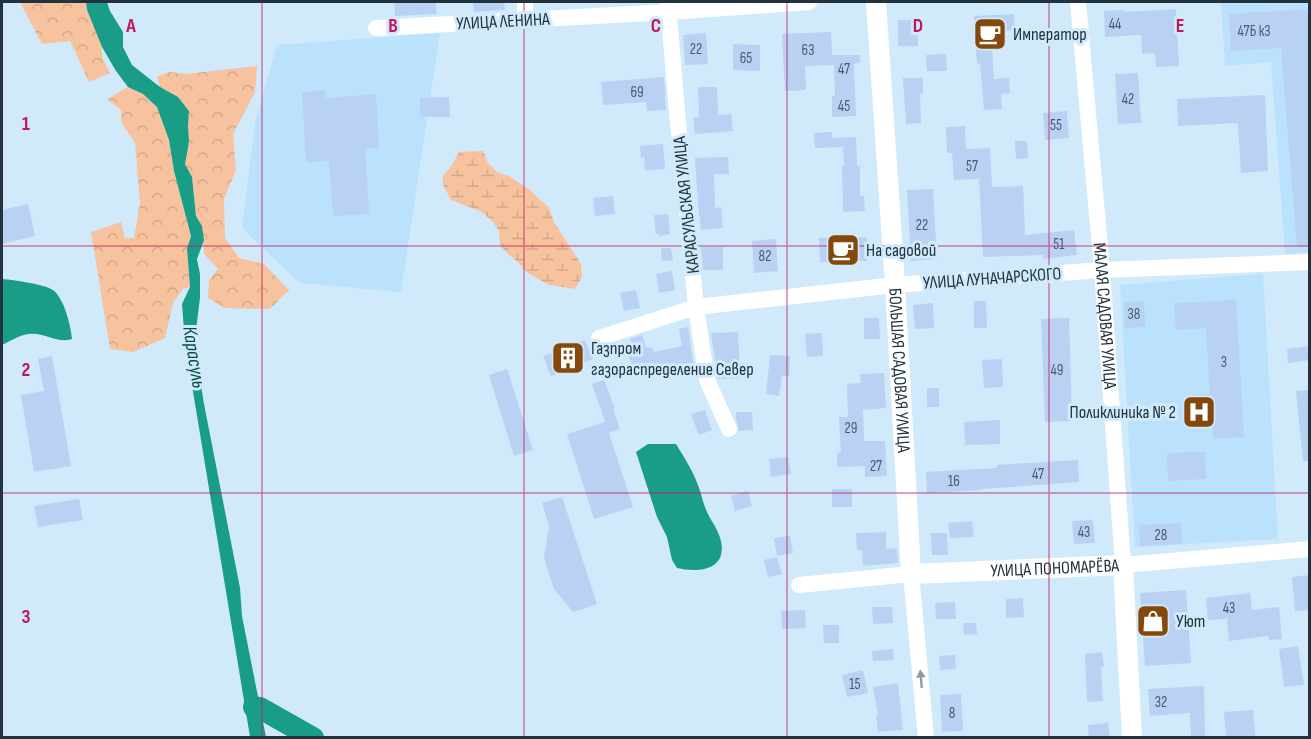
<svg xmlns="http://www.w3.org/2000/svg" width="1311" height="739" viewBox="0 0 1311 739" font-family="'Sofia Sans Condensed',sans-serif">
<defs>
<pattern id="forest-crowns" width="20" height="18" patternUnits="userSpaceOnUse" patternTransform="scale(1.5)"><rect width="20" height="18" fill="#f6c39e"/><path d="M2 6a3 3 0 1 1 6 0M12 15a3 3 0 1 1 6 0" fill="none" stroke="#d3a889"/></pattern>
<pattern id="wetland-marsh" width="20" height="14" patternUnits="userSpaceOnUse" patternTransform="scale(1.5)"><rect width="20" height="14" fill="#f6c39e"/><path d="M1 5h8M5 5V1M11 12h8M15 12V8" fill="none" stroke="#d3a889"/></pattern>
</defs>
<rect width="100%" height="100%" fill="#d0eafb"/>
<path fill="#bae2fd" d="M1221,2H1309V252L1285,254L1271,62L1225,66Z
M440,33L401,292L299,283L242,228L255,123L277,45Z
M1263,274L1278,539L1135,547L1120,285Z"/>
<path fill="url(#forest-crowns)" d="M20,2H86L87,10L102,47V57L110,73L89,82L70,41L42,44Z
M257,66L255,92L233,134L236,170L224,199L225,238L239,258L264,264L289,290L270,309L224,308L208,298L209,280L218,269L204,254L202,227L196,216L192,177L185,164L189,142L187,125L189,111L178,97L160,87L157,77L169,72L186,74Z
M128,87L143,94L157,107L169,140L174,171L191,236L187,249L190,287L183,289L173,303L165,338L133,352L110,349L91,232L121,222L125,238H134L140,203L135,143L121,122V110L107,99Z"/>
<path fill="url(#wetland-marsh)" d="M483,151L488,163L497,172L509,176L530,190L549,208L554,222L581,264L582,277L575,289L549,285L526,272L518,262L508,254L500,245L499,231L492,221L482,212L451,200L443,185V176L452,165L459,152Z"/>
<path fill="#1a9d87" d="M86,2H107L110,11L123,32V47L132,65L160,87L178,97L189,111L188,125L189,142L185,164L192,177L196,216L202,226L204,240L197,259L200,274V298L196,330L197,360L204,404L240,588L242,616L266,737H250L185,343L182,304L190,287L187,249L191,236L174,171L169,140L157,107L143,94L128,87L116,71L102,47L87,10Z
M2,279C13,280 44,284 53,290C64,298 71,326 72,339C58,344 44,332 29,334C20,335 10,341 2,345Z
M648,444H676C684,457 693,471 698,485C701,492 702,500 705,507C709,519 718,528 721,541C727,570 699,573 677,568L672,560L667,537L657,517L636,452Z"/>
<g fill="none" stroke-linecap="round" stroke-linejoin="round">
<path stroke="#1a9d87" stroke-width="22" d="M254,707L260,708L313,738"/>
</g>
<path fill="#b9d1f3" d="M394,2H436L437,14L395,16Z
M473,2H504L505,10L474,12Z
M1176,9L1179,66L1156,67L1155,53L1142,54L1141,35L1105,37L1104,11L1124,10V12Z
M1310,9V246L1297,247L1281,48L1231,51L1229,14Z
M1014,14L1015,30L991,32L994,79L1009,78L1010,93L1001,94L1002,109L984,110L980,63L977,64L974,16Z
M898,20H918V46H898Z
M831,32L832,55H860V63L854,64L856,116L832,117V96H835L834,65L805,66L806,90L785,91L782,34Z
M706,33L708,64L685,65L683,35Z
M733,44L760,45V71L733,70Z
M946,54L947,71H927L926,55Z
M1138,73L1141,123L1118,124L1115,74Z
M664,77L666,110L647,111L646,102L603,105L601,82Z
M903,78H923V94H920L921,123L906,124Z
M698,87H717L718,115L731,114L733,131L695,134L693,118L699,117Z
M325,90L326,98L376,94L379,148L365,149L369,214L333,216L329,161L306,162L302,92Z
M1265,95L1268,171L1241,173L1238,123L1178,126L1177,99Z
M449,97L450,117H420V98Z
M1067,111L1069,138L1045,140L1043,113Z
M965,126L966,149L990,148L992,187L1023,186L1025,235L1074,230L1077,255L1043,259V255L983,257L979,179L954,180L952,153H947L946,127Z
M832,132V138L856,137L857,166H860V196H864L865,211L843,212L842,166H844L843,147L815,148L814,133Z
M1015,141H1027L1028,158L1016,159Z
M663,144L665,169L645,170L644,157L641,158L640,146Z
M728,157L729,174H714L715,208L721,207L723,228L701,230L698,204L695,158Z
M933,189L937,259L911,261L907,190Z
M613,196L615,214L595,216L593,198Z
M28,204L35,236L2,244V210Z
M668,214L670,234L659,236V234H656L654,215Z
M867,237V261L820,262L819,238Z
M776,239L778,271L754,273L752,241Z
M701,247H723V270H703Z
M661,248H671L673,260L662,261Z
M672,271L675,290L659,293L656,274Z
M636,290L640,308L624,311L620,293Z
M1236,300L1244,437L1213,439L1211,414L1189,415V395L1210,394L1206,328L1176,330L1174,303Z
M974,301H986L987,328H974Z
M1144,301L1145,327L1125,328L1124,302Z
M933,303L934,328L915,329L913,305Z
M864,318H879L880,339H864Z
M1069,318L1072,421L1045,422L1041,319Z
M688,327L694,367L673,372L671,364L637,377L628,354L635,351L630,339L642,335L646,347L653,348L654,352L682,346L679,329Z
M738,332L740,378L718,379L711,333Z
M822,333L823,356L807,357L805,334Z
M585,340L593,359L551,376L543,356Z
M1308,346L1310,360L1288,363L1287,349Z
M770,355L790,356L789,376H782L779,396L766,394Z
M52,356L71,466L34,472L21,395L44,391L38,359Z
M1002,359L1003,387L984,388L982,360Z
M507,369L533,450L514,456L489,375Z
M884,373L886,408L863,410L864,441H885L887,476L865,477V466L837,467V453L841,452L839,417H848L847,384L861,383L860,374Z
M604,380L615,408L613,409L620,429L609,433L633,507L594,519L567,434L605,422L592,384Z
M927,388H939V407H927Z
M1310,390V461H1303L1296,391Z
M705,410L712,430L699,435L691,414Z
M736,412H752L753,430L739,431L736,418Z
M1000,420V444L965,445L964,422Z
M1205,452L1206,479L1168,481L1167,453Z
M788,457L791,474L771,477L769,459Z
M1078,460L1079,482L982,489V490L927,493L926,472L997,468V465Z
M832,489H852V507H832Z
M748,491L752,506L735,511L731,496Z
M562,497L597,604L573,612L554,589L544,558L549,526L542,503Z
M79,499L83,520L38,527L34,506Z
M1093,520L1095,543L1074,544L1072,521Z
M972,521L974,537L950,538L948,523Z
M1181,523L1182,544L1140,546L1139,525Z
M886,532V549L897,548L898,563L863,566L862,550H857L856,533Z
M931,533H947L948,555H932Z
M790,536L793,553L777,556L774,538Z
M777,557L782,574L768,577L764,560Z
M1310,575V610L1295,611L1292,577Z
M1186,590L1191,663L1145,666L1140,593Z
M1250,593L1252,610L1279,607L1282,639L1269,640L1268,636L1229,641L1227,619L1208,620L1206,598Z
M1023,598L1024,617L1006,618V599Z
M955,602L956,619H936L935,603Z
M872,607H892L893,623L873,624Z
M805,610L806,628L782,629L781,611Z
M963,623H976L977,634L964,635Z
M823,625H839V643H824Z
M1298,646L1304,685L1284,687L1279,649Z
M893,649L894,660L873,661L872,651Z
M1102,652L1104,667H1101L1103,701L1087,702L1085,654Z
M955,655L956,669L940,670L939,656Z
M863,670L868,693L847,697L842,675Z
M898,683L903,730L878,732L876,715H878L873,687Z
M1204,686L1205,737H1191L1190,713L1150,716L1148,689Z
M961,694L963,731L942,732L940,695Z
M1253,710L1256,738H1226L1224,712Z
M1108,723L1110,738H1089L1088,725Z"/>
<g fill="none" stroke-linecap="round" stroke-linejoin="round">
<g stroke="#fff" stroke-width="16">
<path d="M525,2V20"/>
<path id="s1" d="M1078,2L1102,270L1123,565L1310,549"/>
<path d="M376,28L669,12L809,2"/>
<path d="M599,338L696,307L677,112L668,3"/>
<path d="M729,429L707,380L696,307L895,285L1102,270L1310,262"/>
<path d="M799,585L911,574L926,738"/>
</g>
<path stroke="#fff" stroke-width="20" id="s2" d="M876,2L895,285L911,574L1123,565L1132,738"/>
</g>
<defs><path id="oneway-solid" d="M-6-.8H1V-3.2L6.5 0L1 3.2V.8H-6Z" transform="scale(1.5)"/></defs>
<use fill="#90999e" href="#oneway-solid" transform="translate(921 679) rotate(-95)"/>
<path fill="none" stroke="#c2185b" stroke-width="1.5" stroke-opacity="0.55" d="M262,2V738M524,2V738M787,2V738M1049,2V738M2,246H1310M2,493H1310"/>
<defs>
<symbol id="cafe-square" viewBox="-11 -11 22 22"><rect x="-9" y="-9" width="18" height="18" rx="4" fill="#86480a" stroke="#d0eafb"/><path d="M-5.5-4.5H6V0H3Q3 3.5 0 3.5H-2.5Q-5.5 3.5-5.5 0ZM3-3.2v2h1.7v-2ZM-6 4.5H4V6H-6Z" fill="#fff"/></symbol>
<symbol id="building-square" viewBox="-11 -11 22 22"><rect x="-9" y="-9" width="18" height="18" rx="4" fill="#86480a" stroke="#d0eafb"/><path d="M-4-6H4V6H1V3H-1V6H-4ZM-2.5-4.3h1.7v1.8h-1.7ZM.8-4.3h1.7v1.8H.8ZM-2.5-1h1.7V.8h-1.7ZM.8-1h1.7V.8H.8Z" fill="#fff"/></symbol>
<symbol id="hospital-square" viewBox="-11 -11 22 22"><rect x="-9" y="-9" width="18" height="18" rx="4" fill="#86480a" stroke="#d0eafb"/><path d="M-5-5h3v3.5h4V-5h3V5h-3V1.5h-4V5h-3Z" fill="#fff"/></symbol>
<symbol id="shop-square" viewBox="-11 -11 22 22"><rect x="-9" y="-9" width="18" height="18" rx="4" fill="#86480a" stroke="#d0eafb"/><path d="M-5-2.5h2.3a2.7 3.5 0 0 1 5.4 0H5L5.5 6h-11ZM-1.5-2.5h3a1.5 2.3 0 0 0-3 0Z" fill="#fff"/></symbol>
</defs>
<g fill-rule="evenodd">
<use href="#cafe-square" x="971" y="15" width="38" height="38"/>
<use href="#cafe-square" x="824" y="231" width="38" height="38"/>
<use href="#building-square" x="549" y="339" width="38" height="38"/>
<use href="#hospital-square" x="1180" y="393" width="38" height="38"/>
<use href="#shop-square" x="1134" y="602" width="38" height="38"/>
</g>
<g text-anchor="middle" stroke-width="6" stroke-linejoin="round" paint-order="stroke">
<g font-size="15" fill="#485a6b">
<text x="1115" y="29">44</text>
<text x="1254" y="36">47Б к3</text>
<text x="696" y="54">22</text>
<text x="808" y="55">63</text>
<text x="746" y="63">65</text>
<text x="844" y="74">47</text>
<text x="637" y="97">69</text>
<text x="1128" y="104">42</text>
<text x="844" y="111">45</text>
<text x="1056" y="130">55</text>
<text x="972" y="171">57</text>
<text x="922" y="230">22</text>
<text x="1059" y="249">51</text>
<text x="765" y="261">82</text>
<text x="1134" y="319">38</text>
<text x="1224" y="367">3</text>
<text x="1057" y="375">49</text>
<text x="851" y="433">29</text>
<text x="876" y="471">27</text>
<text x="1038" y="479">47</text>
<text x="954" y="486">16</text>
<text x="1084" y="537">43</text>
<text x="1161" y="540">28</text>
<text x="1229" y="613">43</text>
<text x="855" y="689">15</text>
<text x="1161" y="707">32</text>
<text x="952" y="718">8</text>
</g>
<g font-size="18" fill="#22333e" stroke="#d0eafb">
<text transform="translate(503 21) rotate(-3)" y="6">УЛИЦА ЛЕНИНА</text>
<text transform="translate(686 205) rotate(-96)" y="6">КАРАСУЛЬСКАЯ УЛИЦА</text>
<text transform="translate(992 278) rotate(-4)" y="6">УЛИЦА ЛУНАЧАРСКОГО</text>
<text dy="6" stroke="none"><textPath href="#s1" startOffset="315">МАЛАЯ САДОВАЯ УЛИЦА</textPath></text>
<text dy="6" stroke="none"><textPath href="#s2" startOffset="369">БОЛЬШАЯ САДОВАЯ УЛИЦА</textPath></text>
<text dy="6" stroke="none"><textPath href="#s2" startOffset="717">УЛИЦА ПОНОМАРЁВА</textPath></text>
</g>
<g font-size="18" fill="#22333e" stroke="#d0eafb" text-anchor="start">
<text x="1013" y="40">Император</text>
<text x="866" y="256">На садовой</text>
<text x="591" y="354">Газпром<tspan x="591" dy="21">газораспределение Север</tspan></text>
<text x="1176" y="418" text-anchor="end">Поликлиника № 2</text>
<text x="1176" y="627">Уют</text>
</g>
<g font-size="20" font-style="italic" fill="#074e42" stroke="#d0eafb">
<text transform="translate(195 357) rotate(81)" y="7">Карасуль</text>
</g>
</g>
<g font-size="20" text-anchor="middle" font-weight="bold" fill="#c2185b" stroke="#d0eafb" stroke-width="6" stroke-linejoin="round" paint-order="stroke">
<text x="131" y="32">A</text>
<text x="393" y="32">B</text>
<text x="656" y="32">C</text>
<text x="918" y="32">D</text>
<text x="1180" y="32">E</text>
<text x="26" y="130">1</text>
<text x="26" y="376">2</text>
<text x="26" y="623">3</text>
</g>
<rect width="1311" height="739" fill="none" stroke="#22333e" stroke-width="6"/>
</svg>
